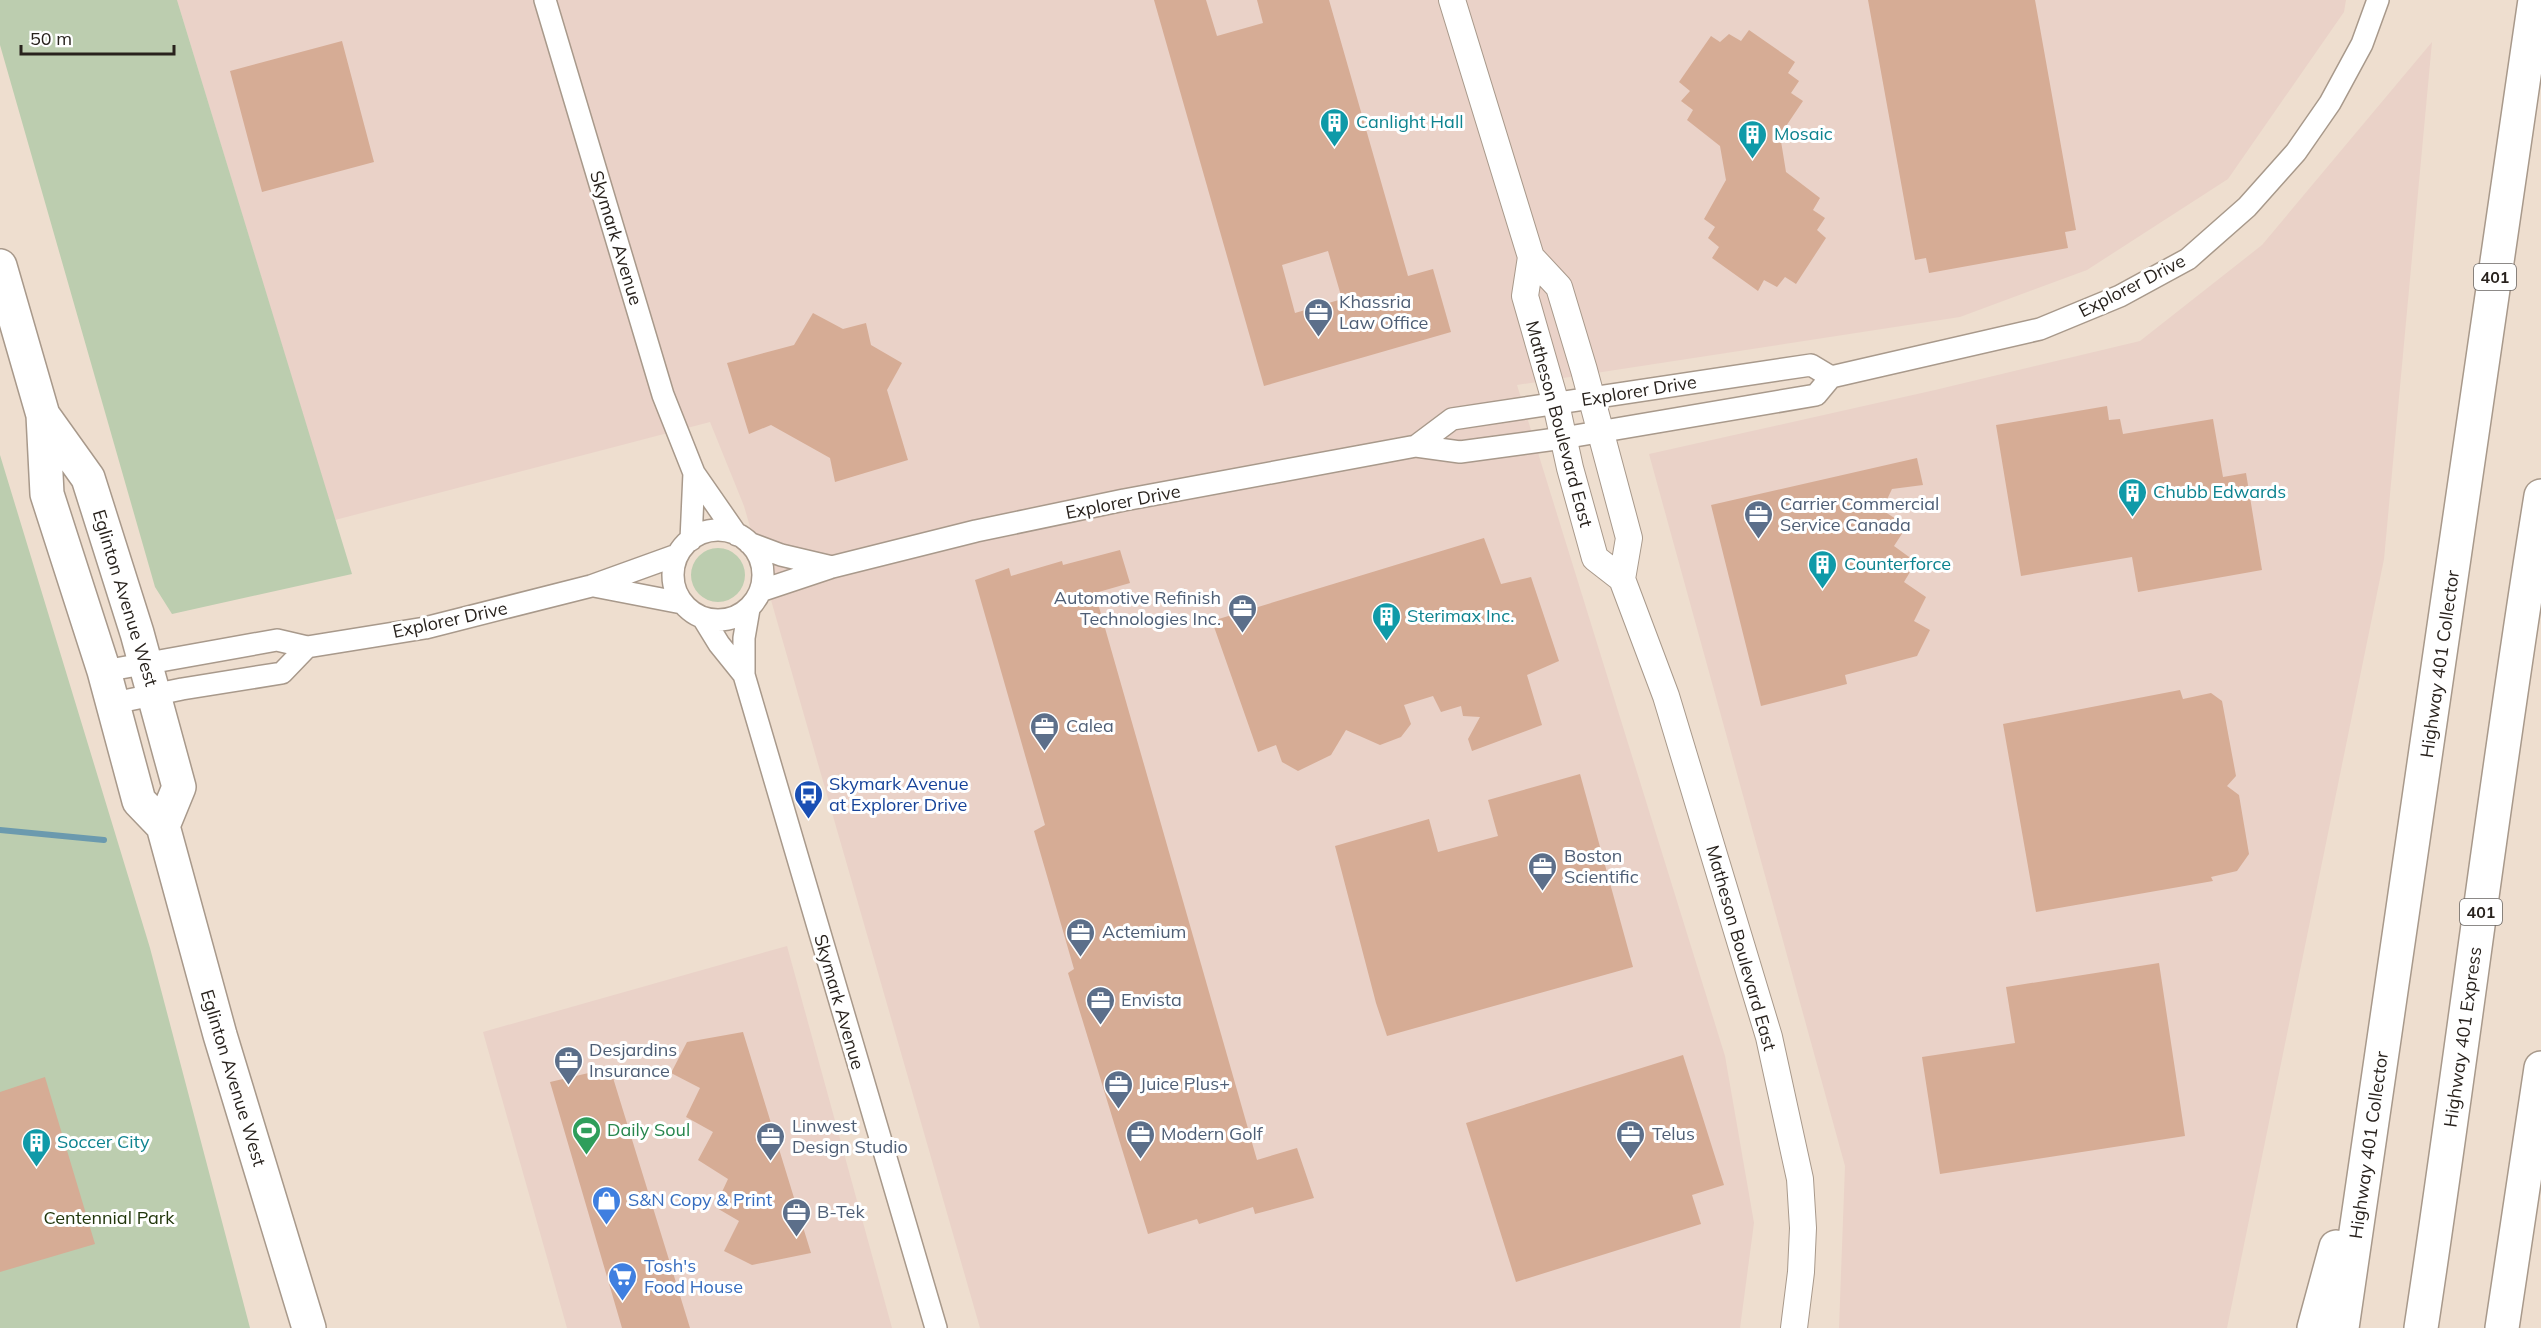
<svg xmlns="http://www.w3.org/2000/svg" width="2541" height="1328" viewBox="0 0 2541 1328" font-family="Mulish,sans-serif">
<rect width="100%" height="100%" fill="#eedecf"/>
<path fill="#ead2c8" d="M177,0H2346L2344,12L2228,179L2087,270L1960,317L1517,385L1725,1056L1754,1223L1740,1328H980L744,506L710,422L335,520Z
M2432,42L2384,559L2227,1328H1839L1845,1166L1649,454L1935,390L2140,341L2262,245Z
M787,946L892,1328H567L483,1032Z"/>
<path fill="#bccdaf" d="M0,0H177L352,574L172,614L155,587L0,45Z
M0,455L150,948L250,1328H0Z
M691 575a27 27 0 1 1 54 0a27 27 0 1 1-54 0Z"/>
<g fill="none" stroke-linecap="round" stroke-linejoin="round">
<path stroke="#6b9aae" stroke-width="6" d="M0,830L104,840"/>
</g>
<path fill="#d6ac95" fill-rule="evenodd" d="M1154,0H1206L1217,36L1263,23L1257,0H1329L1408,276L1433,269L1451,332L1264,386ZM1328,251L1342,299L1295,313L1282,265Z
M1868,0H2035L2076,230L2065,232L2068,248L1929,273L1926,258L1915,260Z
M1749,30L1795,62L1788,73L1799,81L1791,93L1803,101L1780,135L1786,172L1820,198L1813,210L1825,218L1817,230L1826,238L1796,284L1785,277L1777,287L1764,280L1758,291L1712,258L1719,247L1708,238L1715,227L1704,219L1726,180L1720,146L1687,120L1693,110L1681,101L1690,91L1679,82L1711,36L1720,42L1729,34L1741,41Z
M342,41L374,162L262,192L230,71Z
M813,313L843,329L866,323L871,345L902,363L887,390L908,460L835,482L830,458L771,425L749,434L727,363L794,345Z
M2107,406L2109,420L2120,419L2123,434L2213,419L2223,477L2246,473L2262,570L2138,592L2132,557L2021,576L1996,425Z
M1917,458L1923,485L1892,489L1882,510L1907,526L1894,546L1916,562L1904,582L1926,597L1914,621L1930,630L1917,656L1845,675L1847,684L1761,706L1711,505Z
M1484,538L1501,584L1531,577L1559,661L1527,675L1542,725L1472,751L1468,739L1480,717L1463,716L1461,706L1441,712L1433,696L1404,705L1411,724L1401,737L1380,745L1346,730L1331,755L1298,771L1282,762L1276,745L1258,752L1212,621Z
M1120,550L1130,583L1095,593L1257,1160L1297,1148L1314,1198L1255,1214L1253,1207L1199,1224L1197,1219L1148,1234L1068,973L1074,969L1034,831L1045,825L975,580L1009,568L1011,576L1062,561L1063,565Z
M2180,690L2183,699L2211,693L2222,701L2236,776L2227,786L2239,795L2249,854L2237,871L2211,877L2213,881L2036,912L2003,724Z
M1580,774L1633,967L1387,1036L1376,1003L1335,846L1429,819L1438,852L1498,836L1488,800Z
M2159,963L2185,1136L1940,1174L1922,1057L2015,1043L2006,987Z
M743,1032L811,1253L752,1265L724,1251L739,1221L715,1207L728,1179L698,1160L713,1132L686,1117L700,1088L671,1073L687,1042Z
M1683,1055L1724,1185L1692,1195L1701,1224L1516,1282L1466,1123Z
M610,1068L690,1328H622L550,1082Z
M45,1077L95,1244L0,1272V1092Z"/>
<g fill="none" stroke-linecap="round" stroke-linejoin="round">
<defs>
<path id="minor" d="M545,0L663,395L694,473L737,535
M1416,446L1452,419L1811,365L1831,377
M673 575a45 45 0 1 1 90 0a45 45 0 1 1-90 0Z
M691,540L694,473
M749,543L781,555L832,567
M594,586L682,603
M760,591L832,567L976,531L1124,500L1416,446L1460,452L1563,438L1816,395L1831,377L2040,329L2120,296L2188,259L2247,207L2296,152L2330,103L2362,44L2378,0
M749,609L744,638V675L936,1328
M703,618L719,644L744,675
M104,671L277,640L307,647L425,628L591,586L677,555
M114,703L182,689L282,673L307,647"/>
<path id="tertiary" d="M1452,0L1531,257L1525,296L1556,404L1570,468L1595,558L1622,579
M1531,257L1559,287L1584,370L1629,538L1622,579L1666,696L1769,1037L1800,1179L1803,1228L1801,1272L1794,1328"/>
<path id="primary" d="M0,266L43,415L47,494L104,671L139,801L163,826L220,1035L309,1328
M43,415L88,478L137,633L179,787L163,826"/>
<path id="motorway" d="M2314,1328L2336,1247
M2342,1328L2535,0
M2421,1328C2463,1051 2496,772 2541,496
M2502,1328L2541,1068"/>
</defs>
<use href="#minor" stroke="#a8998b" stroke-width="24"/>
<use href="#tertiary" stroke="#a8998b" stroke-width="28"/>
<use href="#primary" stroke="#a8998b" stroke-width="36"/>
<use href="#motorway" stroke="#a8998b" stroke-width="36"/>
<use href="#minor" stroke="#fff" stroke-width="21"/>
<use href="#tertiary" stroke="#fff" stroke-width="26"/>
<use href="#primary" stroke="#fff" stroke-width="33"/>
<use href="#motorway" stroke="#fff" stroke-width="33"/>
</g>
<defs>
<symbol id="building-pin" viewBox="-11 -11 22 30"><path d="M0 17L-7.5 6A9.5 9.5 0 1 1 7.5 6Z" fill="#0f9aa8" stroke="#fff"/><path d="M-4-6H4V6H1V3H-1V6H-4ZM-2.5-4.3h1.7v1.8h-1.7ZM.8-4.3h1.7v1.8H.8ZM-2.5-1h1.7V.8h-1.7ZM.8-1h1.7V.8H.8Z" fill="#fff"/></symbol>
<symbol id="office-pin" viewBox="-11 -11 22 30"><path d="M0 17L-7.5 6A9.5 9.5 0 1 1 7.5 6Z" fill="#5c6f8a" stroke="#fff"/><path d="M-6-3h4V-5.5h4V-3h4V5H-6ZM-1-4.5V-3h2v-1.5ZM-6 0V1H6V0Z" fill="#fff"/></symbol>
<symbol id="bus-pin" viewBox="-11 -11 22 30"><path d="M0 17L-7.5 6A9.5 9.5 0 1 1 7.5 6Z" fill="#1a4fb4" stroke="#fff"/><path d="M-5-6H5V4H4V6H2V4H-2V6H-4V4H-5ZM-3.5-4V0h7V-4ZM-3.5 1.2v1.5H-2V1.2ZM2 1.2v1.5H3.5V1.2Z" fill="#fff"/></symbol>
<symbol id="stadium-pin" viewBox="-11 -11 22 30"><path d="M0 17L-7.5 6A9.5 9.5 0 1 1 7.5 6Z" fill="#2e9e5b" stroke="#fff"/><path d="M0-5a6.5 5 0 1 0 0 10a6.5 5 0 1 0 0-10ZM-3.5-1.8h7v3.6h-7Z" fill="#fff"/></symbol>
<symbol id="shop-pin" viewBox="-11 -11 22 30"><path d="M0 17L-7.5 6A9.5 9.5 0 1 1 7.5 6Z" fill="#3f7fe0" stroke="#fff"/><path d="M-5-2.5h2.3a2.7 3.5 0 0 1 5.4 0H5L5.5 6h-11ZM-1.5-2.5h3a1.5 2.3 0 0 0-3 0Z" fill="#fff"/></symbol>
<symbol id="supermarket-pin" viewBox="-11 -11 22 30"><path d="M0 17L-7.5 6A9.5 9.5 0 1 1 7.5 6Z" fill="#3f7fe0" stroke="#fff"/><path d="M-6-5.5h2.5l.6 2H6L4.5 2H-2.5L-4.4-4H-6ZM-1.5 3.2a1.3 1.3 0 1 0 .1 0ZM3 3.2a1.3 1.3 0 1 0 .1 0Z" fill="#fff"/></symbol>
</defs>
<g fill-rule="evenodd">
<use href="#building-pin" x="1318" y="106" width="33" height="45"/>
<use href="#building-pin" x="1736" y="118" width="33" height="45"/>
<use href="#office-pin" x="1302" y="296" width="33" height="45"/>
<use href="#building-pin" x="2116" y="476" width="33" height="45"/>
<use href="#office-pin" x="1742" y="498" width="33" height="45"/>
<use href="#building-pin" x="1806" y="548" width="33" height="45"/>
<use href="#office-pin" x="1226" y="592" width="33" height="45"/>
<use href="#building-pin" x="1370" y="600" width="33" height="45"/>
<use href="#office-pin" x="1028" y="710" width="33" height="45"/>
<use href="#bus-pin" x="792" y="778" width="33" height="45"/>
<use href="#office-pin" x="1526" y="850" width="33" height="45"/>
<use href="#office-pin" x="1064" y="916" width="33" height="45"/>
<use href="#office-pin" x="1084" y="984" width="33" height="45"/>
<use href="#office-pin" x="552" y="1044" width="33" height="45"/>
<use href="#office-pin" x="1102" y="1068" width="33" height="45"/>
<use href="#stadium-pin" x="570" y="1114" width="33" height="45"/>
<use href="#office-pin" x="1124" y="1118" width="33" height="45"/>
<use href="#office-pin" x="1614" y="1118" width="33" height="45"/>
<use href="#office-pin" x="754" y="1120" width="33" height="45"/>
<use href="#building-pin" x="20" y="1126" width="33" height="45"/>
<use href="#shop-pin" x="590" y="1184" width="33" height="45"/>
<use href="#office-pin" x="780" y="1196" width="33" height="45"/>
<use href="#supermarket-pin" x="606" y="1260" width="33" height="45"/>
</g>
<g text-anchor="middle" stroke-width="6" stroke-linejoin="round" paint-order="stroke">
<g fill="#fff" stroke="#686461" stroke-width="1.5">
<rect x="2474" y="264" width="42" height="26" rx="4.5"/>
<rect x="2460" y="899" width="42" height="26" rx="4.5"/>
</g>
<g font-size="16" font-weight="bold" fill="#28221d">
<text x="2495" y="283">401</text>
<text x="2481" y="918">401</text>
</g>
<g font-size="18" fill="#0d838f" stroke="#fff" text-anchor="start">
<text x="1356" y="128">Canlight Hall</text>
<text x="1774" y="140">Mosaic</text>
<text x="2153" y="498">Chubb Edwards</text>
<text x="1844" y="570">Counterforce</text>
<text x="1407" y="622">Sterimax Inc.</text>
<text x="57" y="1148">Soccer City</text>
</g>
<g font-size="18" fill="#28221d" stroke="#fff">
<text transform="translate(616 238) rotate(73)" y="6">Skymark Avenue</text>
<text transform="translate(2132 286) rotate(-27)" y="6">Explorer Drive</text>
<text transform="translate(1639 391) rotate(-9)" y="6">Explorer Drive</text>
<text transform="translate(1559 424) rotate(75)" y="6">Matheson Boulevard East</text>
<text transform="translate(1123 502) rotate(-11)" y="6">Explorer Drive</text>
<text transform="translate(125 598) rotate(73)" y="6">Eglinton Avenue West</text>
<text transform="translate(450 620) rotate(-12)" y="6">Explorer Drive</text>
<text transform="translate(2440 664) rotate(-82)" y="6">Highway 401 Collector</text>
<text transform="translate(1741 948) rotate(74)" y="6">Matheson Boulevard East</text>
<text transform="translate(839 1002) rotate(74)" y="6">Skymark Avenue</text>
<text transform="translate(2463 1037) rotate(-82)" y="6">Highway 401 Express</text>
<text transform="translate(233 1078) rotate(73)" y="6">Eglinton Avenue West</text>
<text transform="translate(2369 1145) rotate(-82)" y="6">Highway 401 Collector</text>
</g>
<g font-size="18" fill="#4e5e75" stroke="#fff" text-anchor="start">
<text x="1339" y="308">Khassria<tspan x="1339" dy="21">Law Office</tspan></text>
<text x="1780" y="510">Carrier Commercial<tspan x="1780" dy="21">Service Canada</tspan></text>
<text x="1221" y="604" text-anchor="end">Automotive Refinish<tspan x="1221" dy="21">Technologies Inc.</tspan></text>
<text x="1066" y="732">Calea</text>
<text x="1564" y="862">Boston<tspan x="1564" dy="21">Scientific</tspan></text>
<text x="1102" y="938">Actemium</text>
<text x="1121" y="1006">Envista</text>
<text x="589" y="1056">Desjardins<tspan x="589" dy="21">Insurance</tspan></text>
<text x="1140" y="1090">Juice Plus+</text>
<text x="792" y="1132">Linwest<tspan x="792" dy="21">Design Studio</tspan></text>
<text x="1161" y="1140">Modern Golf</text>
<text x="1652" y="1140">Telus</text>
<text x="817" y="1218">B-Tek</text>
</g>
<g font-size="18" fill="#164399" stroke="#fff" text-anchor="start">
<text x="829" y="790">Skymark Avenue<tspan x="829" dy="21">at Explorer Drive</tspan></text>
</g>
<g font-size="18" fill="#27864d" stroke="#fff" text-anchor="start">
<text x="607" y="1136">Daily Soul</text>
</g>
<g font-size="18" fill="#366cbe" stroke="#fff" text-anchor="start">
<text x="628" y="1206">S&amp;N Copy &amp; Print</text>
<text x="644" y="1272">Tosh's<tspan x="644" dy="21">Food House</tspan></text>
</g>
<g font-size="18" fill="#22370c" stroke="#fff">
<text x="109" y="1224">Centennial Park</text>
</g>
</g>
<path d="M21 45v9h153v-9" fill="none" stroke="#28221d" stroke-width="3"/>
<text x="30" y="45" font-size="18" fill="#28221d" stroke="#ffffff" stroke-width="4.5" paint-order="stroke">50 m</text>
</svg>
